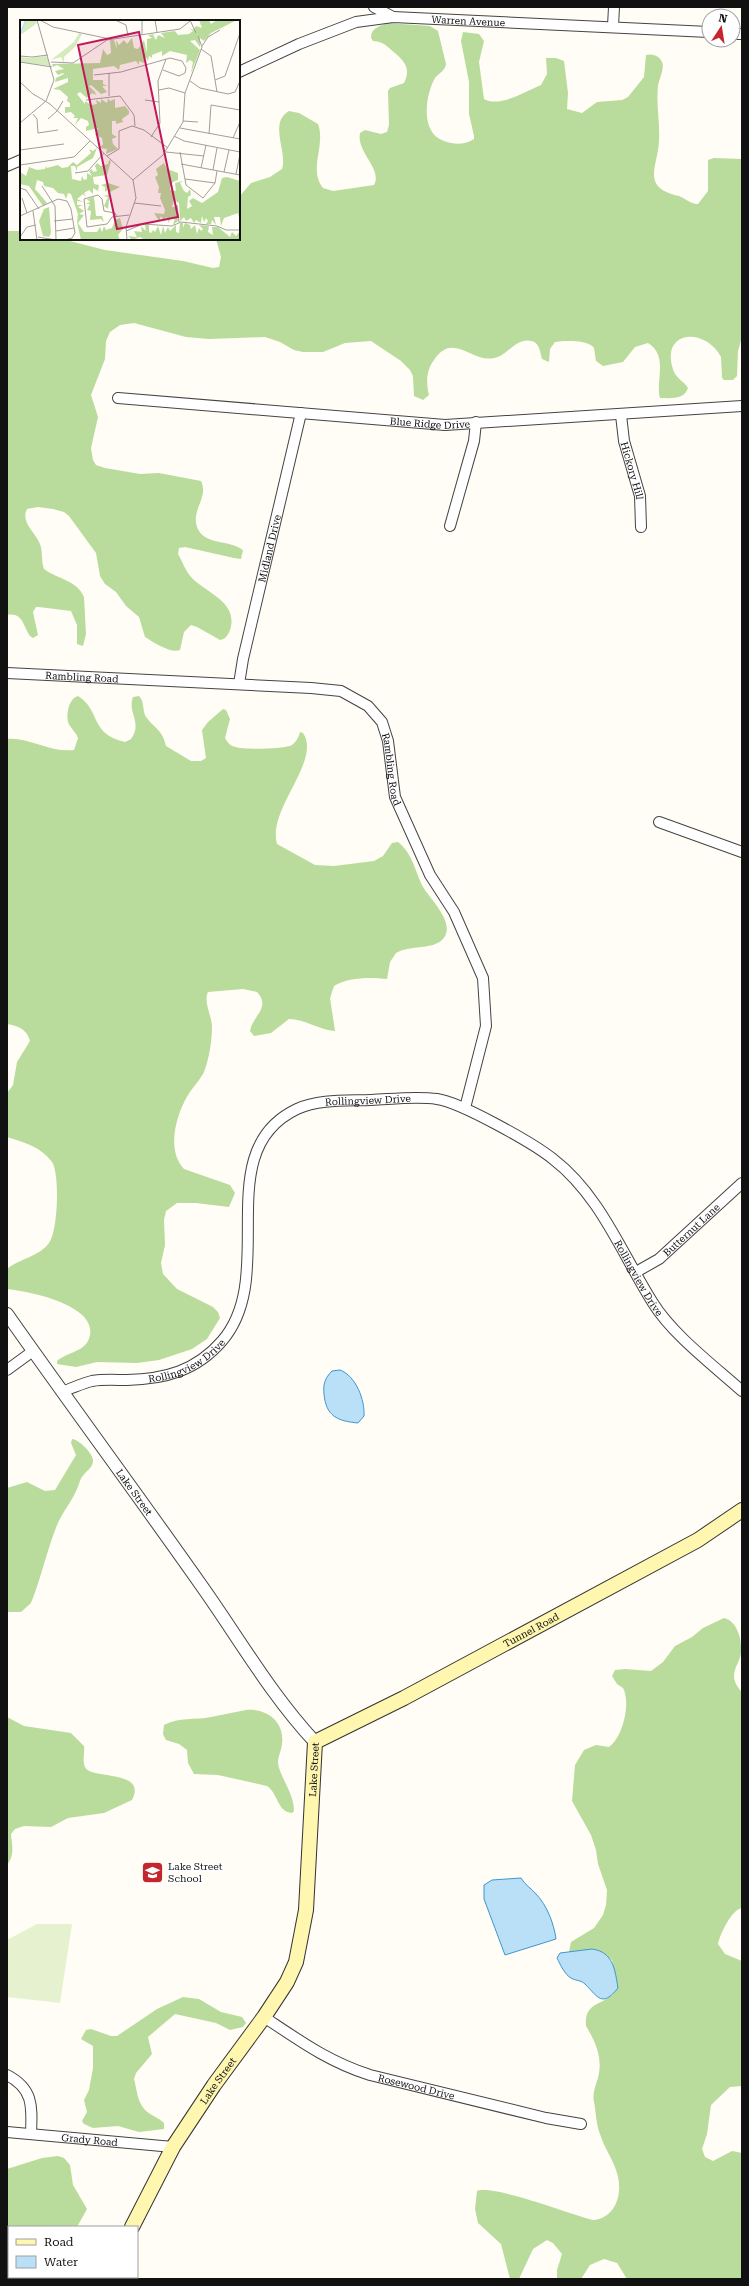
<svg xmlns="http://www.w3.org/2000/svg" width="749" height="2286" viewBox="0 0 749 2286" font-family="'Roboto Serif',serif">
<rect width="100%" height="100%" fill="#fffdf5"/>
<path fill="#b9dc9c" d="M388,23L430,26L438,31L446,64C445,71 439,73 435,78C425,96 420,133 444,141C455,145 464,145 474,139V136L469,114V82L461,41L463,32L479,34L484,41L479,62L484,99C500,108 526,91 541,85L547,74L546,58H556L564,61L568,93L567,109L582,113L597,102L622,100L628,97L644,77L646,55C652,53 660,56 662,62C665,68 659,79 658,86C656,104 660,122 659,141C658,167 640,187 679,196C685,198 692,205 698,204L708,191V160L714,158L742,159V337L738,351L737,376L733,380H724L722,378L721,357C705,326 658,330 674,372C677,379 685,382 688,388C684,400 671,398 660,398C655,381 669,356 648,343L635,347L623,362L603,366L596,361C595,357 595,352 594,348C590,340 564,340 555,342L550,349L549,362L542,359C540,352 540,344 532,341C515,337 508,356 494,358C472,363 453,331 434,360C426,371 426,382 429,395L423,400L414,396L413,376L410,370L401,361L371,341L345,343L323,352H303L294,350L280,342L265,337L209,339L186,337L134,323L120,325L110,332L106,341L105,359L91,395L98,417L91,448L93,460L96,465L105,468L140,474L159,473L201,481C209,497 191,510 197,527C204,546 229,539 243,550L241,559L234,558L185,547L179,548L178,554C182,561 186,572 192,578C206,593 239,602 230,630C228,635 226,639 220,640L197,627L191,625L184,632L180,650C171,654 153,642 145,637L139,617L126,606L116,592L105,584L100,576L96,553L69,516L64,512L53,509L38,507L27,509C20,522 36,533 40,544C43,552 41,561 44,569C57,579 77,580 84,597L86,634L83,646L77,644V625L71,611L39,607H36L33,612L38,635L33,638L30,636C23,626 23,612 7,615V231H21V239H62L105,250L183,261L213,268L219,267L221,257L216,239H239V197L251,183L270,177L282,169C288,152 268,123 289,111L299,113L318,124C326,145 308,170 323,188L333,191L374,185C383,169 356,152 360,133L365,130L381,134L387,132L389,125L388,91L390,88L404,83C411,69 405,62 395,53C386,46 385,42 373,41L371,38C371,28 379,26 388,23Z
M78,696C101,710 89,734 125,742L131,739C143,722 127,713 133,697L139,696C145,702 142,711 146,717C155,729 162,729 166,746L191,761H201L206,758L202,730L208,722L223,709L226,710L230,719L225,738C228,743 230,746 236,747C243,750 286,749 292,745C296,742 299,737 300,732L303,733C322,761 267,809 277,844L315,865L334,866L374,861L383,856L392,843L398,842C413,854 415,871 423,887C430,899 458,925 442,940C431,950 409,945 396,953L390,962L387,979C371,977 348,977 334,986L330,998L335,1031C319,1030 305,1019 289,1019L271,1033L254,1036L250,1031L251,1027C256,1014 270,1006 257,992L243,989L208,992C203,1002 212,1016 212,1027C212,1041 209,1059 204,1072C200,1080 193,1087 188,1095C176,1115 166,1150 184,1169L230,1185L235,1193L229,1207L196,1203H177L166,1211L164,1220L165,1245L161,1263L163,1274L177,1289L213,1307L218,1312L220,1318L207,1339L192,1349L159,1360L137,1363L97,1362L76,1367L57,1364V1361C66,1353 82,1352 88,1341C105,1306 28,1291 7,1289V1269C19,1259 40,1256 49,1243C58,1231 60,1174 52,1162C41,1147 24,1142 7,1137V1093L13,1085L17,1062L30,1041C27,1029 18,1026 7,1024V739C26,736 51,753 74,750L78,738C76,732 70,728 68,722C66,714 69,698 78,696Z
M72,1439C79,1439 94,1455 93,1461C93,1469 82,1473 80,1481C75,1498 64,1509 57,1525C47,1550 41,1578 31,1603L21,1612H7V1488L27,1482L45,1491L55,1490L76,1455L71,1443Z
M724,1618C737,1621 742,1639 741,1652C741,1660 734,1667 734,1676C734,1682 738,1688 742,1692V1908C732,1909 720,1934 718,1944L725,1954L742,1961V2086L730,2087L711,2105L707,2134L702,2149L705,2157L713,2161L732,2151L742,2153V2279H627L617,2263L604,2259L590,2265L581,2279H557V2270L562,2254L553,2243L547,2240L533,2249L519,2279H510L501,2244L478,2223L475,2209L477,2191C493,2184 572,2215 593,2220C617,2218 624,2191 616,2170C612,2158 604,2147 600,2134C596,2124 596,2112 594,2102C592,2093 596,2085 598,2078C603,2058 596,2043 586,2026C584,2002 602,2006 614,1993L616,1980L612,1960L595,1949L569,1952L571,1942L594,1928L603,1915L606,1905L607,1890L598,1864L596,1850L591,1835L572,1801L575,1765L584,1750L596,1745L609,1747C623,1737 631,1703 623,1688L617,1684L612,1676L615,1670L625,1669L651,1671L663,1662L675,1646L692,1637L703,1628Z
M246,1710C267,1708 285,1722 282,1744C281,1753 276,1759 279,1768C284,1783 294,1795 294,1811L292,1813C277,1812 278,1793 267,1786L218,1775L194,1774L188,1763L187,1750L179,1744L166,1740L163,1734L164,1725C179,1717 195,1720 211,1717C223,1715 234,1712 246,1710Z
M7,1717L24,1726L71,1733L84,1746C85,1752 82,1761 85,1767C90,1780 148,1769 132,1800L104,1813L68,1818L51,1827L24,1826L15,1829L11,1834C12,1845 15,1855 7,1865Z
M183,1997L199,1999L221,2012L242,2017L246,2023L243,2027L230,2030L216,2023L175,2014L148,2037L152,2054L136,2073L134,2079C137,2090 137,2101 145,2110C150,2115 159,2118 164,2123V2129L139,2132L118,2126L93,2128L84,2124L82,2121L87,2112L84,2100L89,2090L93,2068V2046L81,2039L86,2030L91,2029L111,2036H117L157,2009Z
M58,2156L64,2158L70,2165L73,2185L87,2209L77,2227H9V2277H50V2279H7V2169L42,2158Z"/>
<path fill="#e6f2cf" d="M37,1924H72L60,2003L7,1997V1940Z"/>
<path fill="#b9e0f7" stroke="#3f96cf" d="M340,1370C356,1376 365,1400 364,1416L358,1423C337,1421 326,1416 324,1394C323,1384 325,1378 332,1371Z
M521,1878C525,1885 531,1888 536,1894C547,1905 554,1924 556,1939L505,1955L484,1899V1885L492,1880Z
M592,1949C614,1952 615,1971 618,1988C602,2008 598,1997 585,1984C581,1980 576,1981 571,1978C565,1975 560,1964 557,1958L560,1953Z"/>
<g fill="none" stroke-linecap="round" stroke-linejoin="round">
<defs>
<g id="minor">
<path d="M374,7L393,17"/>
<path d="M613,26L614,7"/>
<path d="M733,34H742"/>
<path id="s1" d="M239,72L299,44L356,22L393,17L709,32"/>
<path d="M7,166L21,160"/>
<path id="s2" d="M118,398L445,425L742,406"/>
<path id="s3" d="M621,415L624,441L640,496L641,527"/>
<path d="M450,526L474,441L476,422"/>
<path id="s4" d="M7,673L311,688L341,691L368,706L382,722L388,741L395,797L430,875L454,912L483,978L486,1026L465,1108"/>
<path id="s5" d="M239,684L243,659L301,413"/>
<path d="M659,822L742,852"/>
<path id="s6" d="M636,1272L659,1259L742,1183"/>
<path d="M7,1370L33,1351"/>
<path id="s7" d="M64,1391C73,1388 83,1383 92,1381C103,1379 116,1380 127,1380C165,1379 196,1371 222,1341C280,1274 208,1151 297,1109C319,1099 347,1101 371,1100C393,1099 416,1096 437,1099C460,1102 533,1143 553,1159C600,1195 622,1254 653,1303C672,1334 714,1366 742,1391"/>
<path id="s8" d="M264,2017C300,2041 329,2062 370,2075L546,2118L581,2124"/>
<path d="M7,2075C34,2089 32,2107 31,2134"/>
<path id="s9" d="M7,2132L173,2147"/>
</g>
<g id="tertiary">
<path id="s10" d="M7,1314C71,1405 137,1494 201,1585C238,1637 271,1695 315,1742"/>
</g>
<g id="secondary">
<path id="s11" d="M132,2227L173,2147L214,2085L264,2017L287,1982L296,1962L306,1910L315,1742L404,1698L698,1540L742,1510"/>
<path d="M107,2279V2277"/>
</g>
</defs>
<use href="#minor" stroke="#444" stroke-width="12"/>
<use href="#tertiary" stroke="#444" stroke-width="14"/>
<use href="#secondary" stroke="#333" stroke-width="16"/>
<use href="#minor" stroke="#fff" stroke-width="10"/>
<use href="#tertiary" stroke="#fff" stroke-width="12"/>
<use href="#secondary" stroke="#fff6b0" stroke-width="14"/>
</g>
<defs>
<symbol id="school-square" viewBox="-11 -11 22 22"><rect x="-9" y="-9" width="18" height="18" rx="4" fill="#c4262e" stroke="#fff"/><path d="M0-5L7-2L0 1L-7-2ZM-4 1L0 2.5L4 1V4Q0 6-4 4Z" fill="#fff"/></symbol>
</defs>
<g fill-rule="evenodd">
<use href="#school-square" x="140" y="1860" width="25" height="25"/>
</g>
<g text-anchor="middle" stroke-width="4" stroke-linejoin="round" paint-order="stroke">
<g font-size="10" fill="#111" stroke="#fff">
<text dy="4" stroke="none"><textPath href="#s1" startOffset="240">Warren Avenue</textPath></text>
<text dy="4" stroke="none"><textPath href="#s2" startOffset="313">Blue Ridge Drive</textPath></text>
<text dy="4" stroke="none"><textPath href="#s3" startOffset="57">Hickory Hill</textPath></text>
<text dy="4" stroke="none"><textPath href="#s5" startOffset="139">Midland Drive</textPath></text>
<text dy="4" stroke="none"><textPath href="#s4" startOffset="75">Rambling Road</textPath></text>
<text dy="4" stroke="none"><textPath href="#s4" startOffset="435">Rambling Road</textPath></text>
<text dy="4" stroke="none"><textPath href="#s7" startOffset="499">Rollingview Drive</textPath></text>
<text dy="4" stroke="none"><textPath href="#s6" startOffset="70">Butternut Lane</textPath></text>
<text dy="4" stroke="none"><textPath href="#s7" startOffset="847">Rollingview Drive</textPath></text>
<text dy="4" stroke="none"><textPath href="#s7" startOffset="129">Rollingview Drive</textPath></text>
<text dy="4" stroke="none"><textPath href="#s10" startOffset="219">Lake Street</textPath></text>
<text dy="4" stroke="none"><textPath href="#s11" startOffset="777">Tunnel Road</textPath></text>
<text dy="4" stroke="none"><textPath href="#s11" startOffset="506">Lake Street</textPath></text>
<text dy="4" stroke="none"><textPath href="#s11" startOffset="170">Lake Street</textPath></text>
<text dy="4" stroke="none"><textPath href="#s8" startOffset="169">Rosewood Drive</textPath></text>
<text dy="4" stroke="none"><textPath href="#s9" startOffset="83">Grady Road</textPath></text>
</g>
<g font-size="10" fill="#111" stroke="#fff" text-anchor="start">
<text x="168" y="1870">Lake Street<tspan x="168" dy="12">School</tspan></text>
</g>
</g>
<g transform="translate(20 20)">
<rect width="220" height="220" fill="#fffdf5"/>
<path d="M6,0H16L17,3L2,14ZM59,13L62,14L55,27L44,37V43L41,37L31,40L54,22ZM26,36L31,46L0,42V37L10,38Z" fill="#d5ebbd"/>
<path d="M179,0H189L191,4L197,0H217L191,13L184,21L180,18V27L175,20L170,21L180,30L171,53L173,42L170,40L166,43L167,35L150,31L142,36V31L132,35V38L129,36L128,41L126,37L124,43L119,41V45L116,41L100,45L99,50L94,46L73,49V60H83V64L87,66H82L87,72L81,74L71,65L69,66L75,72L76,75L72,73L67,78L60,72L57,74L65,84V81L71,85L77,84L76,80L81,83V79L87,83L88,78L90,81L95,79V88L105,86L109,91V94L102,99L103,102L96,104V101H92V114L97,117L92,119L93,124L98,129L86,134L87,129L80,128L83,124L82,118L75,115L78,108L66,111V107L69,105L68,101L61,98L55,105L58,98H53L55,96L51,92L45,93V87H50V83L47,81L48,77L40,70L33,69L48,62V58L35,62L36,58L44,54L43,53L38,55L35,51L44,49L37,45L33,47L32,44L80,43L83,29L87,35L91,33L90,20H94L97,29L96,20L99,25L104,20L107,24L112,18L114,28L118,29L124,20L127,33V19L132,18L128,15L135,14L133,15L136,20L138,15L145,18L141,13L155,11L158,15L169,14L173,11L168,7L173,10L176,6L182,8ZM77,128L73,138L57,147V152L55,146H51L52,159L61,161L62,156L64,160L67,159V153L72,156L69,151L72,149L73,152L77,151L75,146L77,143L81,146L88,144L89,140L91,141L87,155L73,157L74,164L79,165L78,171L73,168V174L69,170L64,173L66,177L63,174L57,179L63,182L57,181V185H63L58,187L64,191L59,194L64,195L58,203L64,212H77L80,207L82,212L84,206L86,210L92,208L95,200L100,198L103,209L98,215L100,220H61L57,202L58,194L51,174L48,173L46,179L44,174L38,173L33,168L24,166L23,162L17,160L15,169L27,183L23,186L9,166L0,164V152L6,156L9,147L17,150L25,149L26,146L27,148L38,145L42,148L48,147L53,142L57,145L71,133L69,129L73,131ZM144,143L147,149L158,153V160L153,162L151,165L154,167L150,166V170L156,171L155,163L163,161L160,163L164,171L167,173L170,169L171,175L168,177L167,189L172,186L169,181L173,178L182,183L198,172L202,158L207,157L220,161V200L218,193L204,198L201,206L200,197H194L196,205L192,200L191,204H186L188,201L186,198L184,202L182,196L181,203L176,200L174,203L171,198L166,201L164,197L160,201L159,183L154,180L152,187H156L158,201L153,205L155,198H150L149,203L146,197L144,201L141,196L139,201L134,193L144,194L145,190L140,178L141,173H138L139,167L135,157L138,155L136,149ZM88,163L100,167L90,172L88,189L84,186L88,177L83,176L88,175V170L85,172V167L81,165ZM74,177L76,196H82L84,202L81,199L70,200L71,191L67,190L70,184H66L70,182L67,179ZM29,187L31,213L29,217L23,216L19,201L24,189ZM160,203H163V208L165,203L170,205L171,209L175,205L177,214L179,208L181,211L183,209L179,205L189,206L188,212L193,215L192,207H198L210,217L212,212L216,216L220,211V220H125L120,217L112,220L108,216L117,217L114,211L122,212L121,206L126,211L125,205H129V212L131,213L133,210L135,212L138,206L141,215L143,206L145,213L148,207L150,211L156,205V212L159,213Z" fill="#b9dc9c"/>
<path fill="none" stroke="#b9e0f7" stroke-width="2" d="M0,15L6,0"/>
<path fill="none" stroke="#a09f9a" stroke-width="1" d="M20,0L33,7L90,19M95,0L106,5L108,16M122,0V14M135,0L137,12M170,0L176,13M182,26L188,17L200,10M181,29L191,36L197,72M0,36L12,37L28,35M0,42L32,47M31,42L53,43L87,20L160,9L170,1M74,55L101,52L150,38L162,41L166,48L165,53L159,56L143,50M195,60L205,56L220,13M170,61L180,68L208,74L215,72L220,61M0,62L13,74L30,84L113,160M139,70L149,68L165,73M89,76V53M66,80L100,76L114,95L115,106M125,80L139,82M13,94L17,99L18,113L38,110M28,99L37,91L43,81M163,101L178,102M0,103L26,81L34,60L17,0M160,108L220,119M189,114L191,85L220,90M154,116L164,121L220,132M131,117L140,103L138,61L146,39M213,118L220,102M0,130L44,124M146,132L184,136M160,132L166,165L183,178L195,163L197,151M87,136L99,129V111L112,106L124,110L148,128M161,144L220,155M0,145L54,137L70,121M181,148L186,125M193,150L197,128M204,152L209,130M55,153L68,151L84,133M216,154L220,134M165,159L195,163M22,166L35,186L36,220M0,168L6,170L19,189M2,178L7,193M114,183L141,186M157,185L159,202M13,191L17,220M0,196L38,179L47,181L51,189L55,213L52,218L45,220M97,197L95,193L84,191L82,179L78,175L64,179L67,207L87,204L92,197L109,195M34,201L53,199M36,211L54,208M106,211L123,204L152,206L161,202L197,206L206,210H220M0,217L7,207L16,205M18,217L36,220M107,220L106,207L116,178L113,160L143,135L163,102L165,73L182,27L178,16"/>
<path fill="#c2185b" fill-opacity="0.15" stroke="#c2185b" stroke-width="2" d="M119,12L158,197L97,209L58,25Z"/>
<rect width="220" height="220" fill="none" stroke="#111" stroke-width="2"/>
</g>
<rect width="749" height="2286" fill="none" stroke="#111111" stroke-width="16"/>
<rect x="8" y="2226" width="130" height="52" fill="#ffffff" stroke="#a0a0a0"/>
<rect x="16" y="2239" width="20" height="6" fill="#fff6b0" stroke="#a0a0a0"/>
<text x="44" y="2246" font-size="12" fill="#111111">Road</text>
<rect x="16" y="2256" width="20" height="12" fill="#b9e0f7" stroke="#a0a0a0"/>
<text x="44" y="2266" font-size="12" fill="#111111">Water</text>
<g transform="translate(721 28) rotate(12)"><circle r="19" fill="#ffffff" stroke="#a0a0a0"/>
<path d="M0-3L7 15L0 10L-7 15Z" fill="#c4262e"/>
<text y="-6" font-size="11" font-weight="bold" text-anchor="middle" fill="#111111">N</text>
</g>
</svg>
